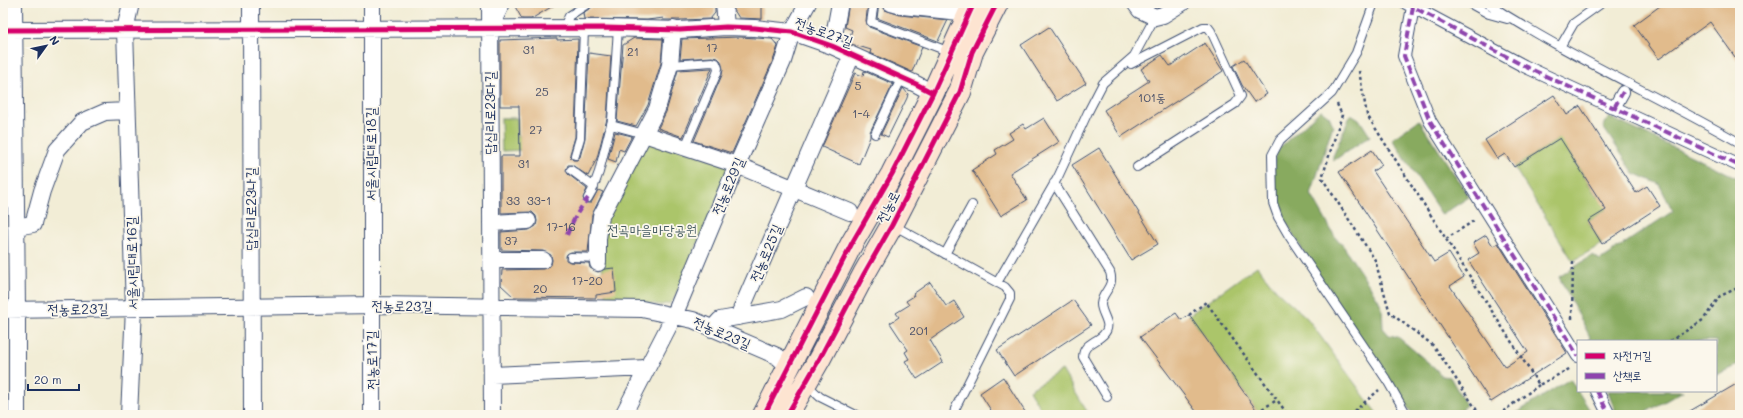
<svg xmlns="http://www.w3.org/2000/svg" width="1743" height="418" viewBox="0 0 1743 418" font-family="Mali,'Poor Story',sans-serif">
<rect width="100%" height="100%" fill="#fbf7ec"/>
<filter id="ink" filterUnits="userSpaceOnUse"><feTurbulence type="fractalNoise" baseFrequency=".025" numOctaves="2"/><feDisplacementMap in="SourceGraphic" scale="8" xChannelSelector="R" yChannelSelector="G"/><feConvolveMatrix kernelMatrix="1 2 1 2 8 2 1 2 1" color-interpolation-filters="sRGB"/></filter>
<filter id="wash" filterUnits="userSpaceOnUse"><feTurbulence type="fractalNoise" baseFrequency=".012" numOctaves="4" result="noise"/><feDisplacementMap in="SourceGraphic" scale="16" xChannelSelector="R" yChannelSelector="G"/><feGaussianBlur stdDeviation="0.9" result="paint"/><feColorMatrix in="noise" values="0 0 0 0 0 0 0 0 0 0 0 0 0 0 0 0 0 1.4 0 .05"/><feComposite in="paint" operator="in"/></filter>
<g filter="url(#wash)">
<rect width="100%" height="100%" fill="#f2edd6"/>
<path fill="#abc56b" stroke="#637a64" d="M501,118H517L518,136H523L524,150L502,151Z
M1563,136L1573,151L1570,154L1597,197L1603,193L1612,206L1588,221L1602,244L1573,261L1514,167Z
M646,137L731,166L674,299L670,303L661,305L606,297L601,259L605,215Z
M1257,266L1276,290L1307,318L1378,415H1260L1189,315Z
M1062,370L1089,415H1044L1029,390Z"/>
<path fill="#88aa5f" stroke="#526c5e" d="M1321,110L1329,116L1333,125L1311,194L1334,235L1344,247L1378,299L1382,308L1383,328L1389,335L1398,337L1436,369L1441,376L1450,377L1466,405L1457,415H1413L1361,341L1303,251L1278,209L1273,170L1275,156L1279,148Z
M1351,114L1359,119L1370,136L1333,161V156Z
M1609,117L1740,179V364L1716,375V341H1588L1590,337L1559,277L1593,255L1600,260L1673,211L1659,184L1634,173L1603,127Z
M1419,120L1469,197L1442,215L1392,139Z
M1570,379L1593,415H1513Z
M1608,391H1683L1641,415H1617Z"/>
<g id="blocks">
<path fill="#e1bb8c" d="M513,3H558L531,19H522Z
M594,3H715V13L710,19L680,20H662L664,18L647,20L584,19L583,13L592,7Z
M734,3H762V19L739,18L734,10Z
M849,3H868L866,21L869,27L922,47L912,72L870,53L871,50L848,43L852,30L845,27Z
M879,3H882L885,10L900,15L948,20L938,41L877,18Z
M1664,3H1740V64L1710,22L1659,59L1634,25Z
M1049,27L1086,83L1057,101L1021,45Z
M740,37L772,39L778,46L774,58L732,153L694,141L722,75L723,69L721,61L718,58L712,57L680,59L682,39Z
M557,38V40L578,39L575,137L570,154L571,158L573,160H577L580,157L585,138L589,53L611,56L607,119L597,158L588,176L572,165H568L566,170L568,174L587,189L583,198L585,203H591L598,190L603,192L592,215L588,252H571L567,254L566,256V260L570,262L589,263L590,268L598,272L605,269L614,268L616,292L596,295V298L514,297L501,285L502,270L543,269L551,265L552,260L551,255L543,251L501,250V232L529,230L536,226L537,221L536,216L532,212L501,213V156H520L519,106H500V40Z
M634,38L663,39L661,63L648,105L636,126L617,121L623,45Z
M1205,43L1223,71L1121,137L1104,110L1149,81L1141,69L1162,55L1170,66Z
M1244,59L1267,94L1254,102L1242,85L1233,66Z
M712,68L683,137L658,128L666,112L678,70Z
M864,71L893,84L870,132V137L859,164L822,147L855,73L863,76Z
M903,88L908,94L907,98L888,137L881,134Z
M1554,95L1567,115L1580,106L1636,193L1647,186L1660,206L1602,244L1588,221L1606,210L1560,138L1514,167L1505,154L1497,159L1485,140Z
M1044,118L1059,142L1010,173L1027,200L1001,216L972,170L997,154L995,150L1013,139L1009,133L1023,124L1026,129Z
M615,132L632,136L624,151L619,149L616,162L608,159Z
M1099,148L1158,244L1131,260L1072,165Z
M1372,150L1382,165L1373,171L1434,262L1449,253L1464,277L1450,286L1505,367L1528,352L1468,260L1479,253L1473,243L1486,235L1493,246L1498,243L1567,353L1491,402L1339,172Z
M930,282L946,306L954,301L964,317L930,340L943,362L917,379L905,361L909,359L905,352L908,350L890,323L899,317L896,313L909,305L906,301L914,296L913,294Z
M1073,300L1091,325L1014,376L997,350Z
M1176,313L1181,320L1189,315L1260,415H1199L1140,337Z
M1003,377L1027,415H994L980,393Z
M1740,382V415H1683Z"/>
</g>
</g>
<g filter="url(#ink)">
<use href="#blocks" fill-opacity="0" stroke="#3b4c70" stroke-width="1"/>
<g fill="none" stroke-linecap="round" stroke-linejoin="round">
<defs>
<path id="service" d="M874,3L871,22L950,52
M1374,3L1356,53L1332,93L1280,140L1272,155L1273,203L1278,217L1289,236L1388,382L1407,415
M1469,3L1489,14L1507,19
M1487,3C1568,56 1656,95 1740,143
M563,29L569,16L589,3
M1560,47L1574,23L1602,3
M1131,64L1203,27H1208L1211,31L1241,96L1235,104L1137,167
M670,65L712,62L716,63L718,68L717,73L685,147
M611,125L644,134
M875,134L902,77
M575,155L580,138L584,29
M571,170L594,187
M1054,183L1110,272C1115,288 1102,291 1101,304C1101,315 1114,325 1103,335C1095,343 1083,344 1083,357L1107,397
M588,198L592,191L599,172L612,120L618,28
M893,225L1005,287L1010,293V299L955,409L954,415
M945,254L972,205
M571,257L598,258
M997,283L1058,177L1088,112L1103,83L1134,56L1155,17
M806,384L820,397L856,415"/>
<path id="pedestrian" d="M1406,3L1524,66L1740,166
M1413,7L1404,56L1430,121L1578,356
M1614,108L1623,92
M1597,391L1609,415"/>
<path id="minor" d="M14,3L17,309V415
M251,3L252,415
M372,3V415
M490,3L492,415
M724,3L726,27
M891,3L902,6L969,13
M1135,3L1140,10L1155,17L1163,15L1182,3
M491,26L502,3
M3,30L605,28L680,30L726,27L755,28L792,32L832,46L916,84L933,93
M832,46L840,3
M644,134L737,165L850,212
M491,223L528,221
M16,227L33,224L42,191L57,150L82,122L105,112L127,111
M491,260H543
M598,263V239L601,216L657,109L670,65L673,29
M3,310L378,305L642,309L693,320L777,356L789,367
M738,317L852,55
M712,329L720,320L782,309L806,297
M492,375L647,368
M129,415L134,308L125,30L131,3
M623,415L674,316L737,165L783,61L792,32L808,3"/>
<path id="secondary" d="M764,415L852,243L892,174L933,93L974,3
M787,415L820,358L864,274L892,225L960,92L972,52L997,3"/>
</defs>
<use href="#service" stroke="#3b4c70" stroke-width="10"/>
<use href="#pedestrian" stroke="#3b4c70" stroke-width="14"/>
<use href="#minor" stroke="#3b4c70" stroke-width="18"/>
<use href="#secondary" stroke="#3b4c70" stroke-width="24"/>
<path stroke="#3b4c70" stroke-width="2.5" stroke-dasharray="3 3" stroke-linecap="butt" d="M1359,71L1367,115L1539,385L1571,368
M1337,104L1342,115L1322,178L1375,260L1390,313L1434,346L1480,415
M1446,239L1475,220
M1189,315L1206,302L1288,415
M1572,319L1573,261
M1670,341L1703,320L1720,296L1740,287
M1257,412L1277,400
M1350,415L1379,390
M1469,415L1477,409
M1498,415L1539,385"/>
<use href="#service" stroke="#fff" stroke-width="8"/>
<use href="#pedestrian" stroke="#fff" stroke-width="12"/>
<use href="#minor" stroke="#fff" stroke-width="16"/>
<use href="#secondary" stroke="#fde4d1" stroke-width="22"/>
<path stroke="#8e44ad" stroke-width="4" stroke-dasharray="8 4" stroke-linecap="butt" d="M1406,3L1524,66L1740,166
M1413,7L1404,56L1430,121L1578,356
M1614,108L1623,92
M567,235C572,222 579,209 588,198
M1597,391L1609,415"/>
<defs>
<path id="cycleway" d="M3,30L605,28L680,30L726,27L755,28L792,32L832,46L916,84L933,93
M764,415L852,243L892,174L933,93L974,3
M787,415L820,358L864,274L892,225L960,92L972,52L997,3"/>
</defs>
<use href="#cycleway" stroke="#fbf7ec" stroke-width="8"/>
<use href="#cycleway" stroke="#d6006c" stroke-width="5"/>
</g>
</g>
<g text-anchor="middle" stroke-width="3.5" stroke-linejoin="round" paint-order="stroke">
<g font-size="12" fill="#4c526a">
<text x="712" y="52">17</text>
<text x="529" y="54">31</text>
<text x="633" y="56">21</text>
<text x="858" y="90">5</text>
<text x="542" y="96">25</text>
<text x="1152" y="102">101동</text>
<text x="861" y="118">1-4</text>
<text x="536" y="134">27</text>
<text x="524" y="168">31</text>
<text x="513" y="205">33</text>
<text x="539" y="205">33-1</text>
<text x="561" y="231">17-16</text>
<text x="511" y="245">37</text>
<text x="587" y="285">17-20</text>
<text x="540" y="293">20</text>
<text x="919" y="335">201</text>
</g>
<g font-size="14" fill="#1b2f5e" stroke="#fbf7ec">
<text transform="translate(824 32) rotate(20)" y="5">전농로27길</text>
<text transform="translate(490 113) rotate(-90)" y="5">답십리로23다길</text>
<text transform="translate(371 154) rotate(-90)" y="5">서울시립대로18길</text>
<text transform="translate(728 186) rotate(-67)" y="5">전농로29길</text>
<text transform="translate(888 207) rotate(-63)" y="5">전농로</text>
<text transform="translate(251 209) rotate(-90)" y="5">답십리로23나길</text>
<text transform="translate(766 253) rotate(-67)" y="5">전농로25길</text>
<text transform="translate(132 263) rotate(-91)" y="5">서울시립대로16길</text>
<text transform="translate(402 306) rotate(1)" y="5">전농로23길</text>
<text transform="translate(78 309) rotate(-1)" y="5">전농로23길</text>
<text transform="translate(722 333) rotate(23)" y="5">전농로23길</text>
<text transform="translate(372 360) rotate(-91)" y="5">전농로17길</text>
</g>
<g font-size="14" fill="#465c62" stroke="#fbf7ec">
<text x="652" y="235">전곡마을마당공원</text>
</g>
</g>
<rect width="1743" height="418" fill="none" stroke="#fbf7ec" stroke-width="16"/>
<rect x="1577" y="340" width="140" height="52" fill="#fbf7ec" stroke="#a1a7b3"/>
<rect x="1585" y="353" width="20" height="6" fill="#d6006c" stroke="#a1a7b3"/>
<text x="1613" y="360" font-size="12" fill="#1b2f5e">자전거길</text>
<rect x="1585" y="373" width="20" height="6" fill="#8e44ad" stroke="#a1a7b3"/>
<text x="1613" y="380" font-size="12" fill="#1b2f5e">산책로</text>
<g transform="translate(46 46) rotate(57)" stroke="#fbf7ec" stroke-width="3" paint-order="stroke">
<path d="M0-3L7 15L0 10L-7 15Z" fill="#1b2f5e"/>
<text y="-6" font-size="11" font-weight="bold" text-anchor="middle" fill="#1b2f5e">N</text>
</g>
<path d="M28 384v6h51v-6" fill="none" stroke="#1b2f5e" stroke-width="2"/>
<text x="34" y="384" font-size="12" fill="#1b2f5e" stroke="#fbf7ec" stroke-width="3" paint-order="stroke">20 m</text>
</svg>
